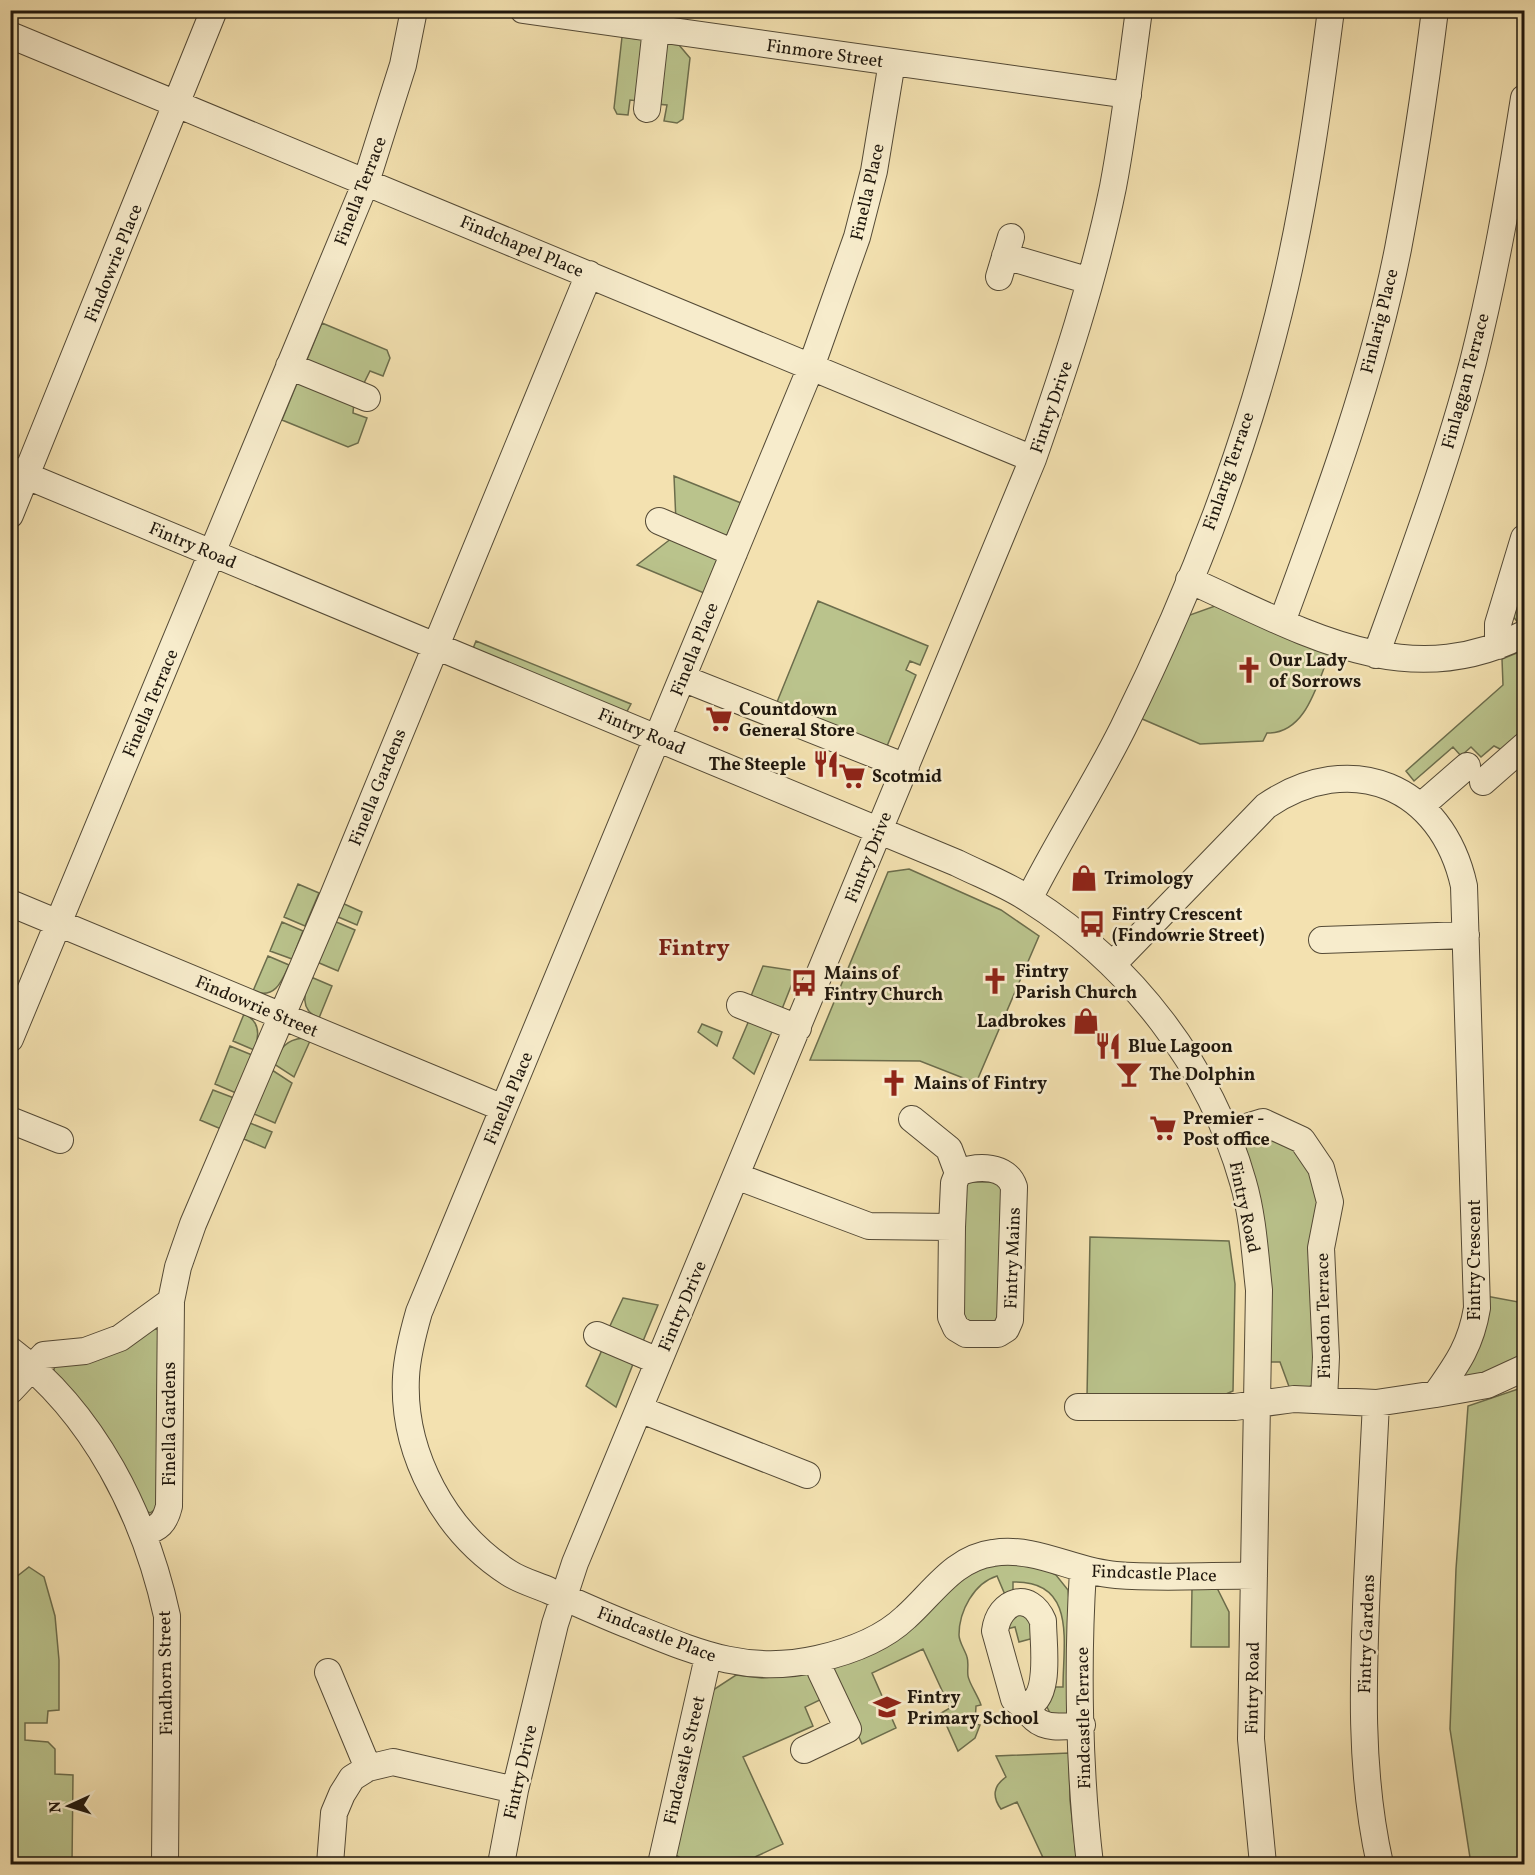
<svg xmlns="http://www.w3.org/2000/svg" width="1535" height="1875" viewBox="0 0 1535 1875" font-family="Vollkorn,serif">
<rect width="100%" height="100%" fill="#f3e1b0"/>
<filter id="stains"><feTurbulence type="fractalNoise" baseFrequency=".00333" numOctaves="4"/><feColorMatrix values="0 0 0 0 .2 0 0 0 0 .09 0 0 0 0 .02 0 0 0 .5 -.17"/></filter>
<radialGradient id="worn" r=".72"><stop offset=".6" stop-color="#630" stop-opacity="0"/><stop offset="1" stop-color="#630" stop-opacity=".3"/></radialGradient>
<path fill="#bac38c" stroke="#6c6d4c" stroke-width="1.5" d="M622,37L646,40L639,101L630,100L628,115L617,114L614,108Z
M664,43L679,45L690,58L683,119L677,123L664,121L667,105L656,104Z
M322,323L387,350L390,358L383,376L370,371L363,385L304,367Z
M300,376L354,402L353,413L367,418L358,443L348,447L282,420Z
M674,476L741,503L724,542L676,522Z
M672,538L718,557L704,593L637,565Z
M1524,576V621L1519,624L1512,615Z
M818,601L928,646L920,665L910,661L906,670L916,675L885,751L775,707Z
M1215,606L1329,655C1317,684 1306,734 1267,733L1263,741L1200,744L1140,718L1187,616Z
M476,641L631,704L625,715L472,651Z
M1524,650V726L1504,751L1494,746L1481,757L1471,747L1461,756L1453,747L1414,781L1406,771L1503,685L1502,659Z
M909,869L1001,910L1039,936L976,1083L920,1061L810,1060L888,872Z
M298,884L319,893L305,926L284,917Z
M342,903L362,912L357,925L336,916Z
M334,921L355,930L338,971L317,962Z
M282,922L303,931L292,959L270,951Z
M268,956L289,965C282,981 275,1000 253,991Z
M763,966L797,971L780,1014L749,1001Z
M311,977L332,986L319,1018C299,1010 304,993 311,977Z
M244,1014C260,1021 260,1035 254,1050L233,1041Z
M750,1018L774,1027L754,1074L733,1058Z
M702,1024L722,1032L717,1046L698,1032Z
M303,1038L310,1041L294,1077L274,1064C281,1048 285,1040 303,1038Z
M230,1046L252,1055L236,1093L215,1084Z
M272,1070L292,1083L275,1123L254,1114Z
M213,1090L234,1098L221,1129L200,1120Z
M250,1123L272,1132L265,1148L244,1139Z
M1265,1129L1298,1145L1323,1203L1313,1384L1304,1391L1291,1392L1280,1362H1268L1244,1154L1250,1134Z
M969,1182H1002L1003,1318L997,1324L964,1322L957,1315L960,1189Z
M1090,1237L1229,1241L1235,1284L1233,1391L1219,1397H1087Z
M1486,1296L1524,1303V1349L1519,1361L1469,1379L1465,1376L1464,1369Z
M623,1298L658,1305L641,1346L609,1328Z
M157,1329L161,1335L160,1506L150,1513L140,1508L53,1374L55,1365L150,1330Z
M602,1350L635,1359L616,1407L586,1386Z
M1524,1387V1864H1471L1450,1729L1456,1569L1468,1406Z
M1008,1564L1042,1568L1056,1575L1068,1590L1070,1610L1068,1716L1053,1719L1046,1705L1050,1687H1063C1063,1643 1077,1580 1013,1582V1595L1006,1597L997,1576C974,1583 959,1611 959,1635C959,1642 965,1650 967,1657C969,1663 967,1670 968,1676C969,1683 978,1696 981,1705L976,1706L975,1724L980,1725L975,1738L958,1751L941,1713L950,1708L923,1649L872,1673L896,1728L862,1744L829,1669L886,1647L909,1630L965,1576L984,1567Z
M29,1567L44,1577L55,1616L59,1660V1710L48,1711L47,1723H25V1740L48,1742L55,1749V1774L73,1775L72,1864H11V1581Z
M1192,1588H1217L1229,1612V1647H1191Z
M1028,1612L1034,1638L1019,1642L1015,1627L1003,1630L1007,1614Z
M810,1673L824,1698L805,1707L813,1726L743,1757L783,1844L755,1857L682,1859L674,1854L710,1692L736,1675L762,1678Z
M1069,1753L1070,1800L1077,1864H1046L1017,1802L1001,1809C992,1797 993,1786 1006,1777L996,1756Z"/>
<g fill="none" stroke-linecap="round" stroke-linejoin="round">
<defs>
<path id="minor" d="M523,10L1128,95
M10,35L1033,459
M892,62L874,171L857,237L811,367L419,1312C413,1333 407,1355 406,1377C402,1454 445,1532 509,1573C521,1581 537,1585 550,1591C577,1603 603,1615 631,1626C696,1652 745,1675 817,1659C848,1652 883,1639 906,1617C933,1593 954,1558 993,1553C1036,1546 1074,1572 1116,1575C1162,1579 1209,1575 1254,1576
M647,109L658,10
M1005,256L1090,281
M999,277L1011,237
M289,366L367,398
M10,469L957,863C981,875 1008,885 1030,900C1132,965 1210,1066 1243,1182C1253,1216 1255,1254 1259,1290L1251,1739L1263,1864
M10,515L214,10
M659,521L734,553
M1189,580C1299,629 1405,696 1524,634
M1282,622C1327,500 1373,376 1398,249C1413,170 1425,90 1435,10
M1498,646V624L1524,538
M1376,655C1411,558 1447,462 1473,362C1495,275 1510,187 1524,98
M682,678L906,767
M1483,782L1524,746
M1421,806L1467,766
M1029,899C1058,841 1094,786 1123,728C1192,589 1250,438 1285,287C1306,196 1319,103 1331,10
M10,903L503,1108
M1322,940L1466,935
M740,1005L798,1028
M10,1039L366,182L403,65L414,10
M912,1119L949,1149L958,1173
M10,1120L60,1140
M1227,1133L1263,1122L1302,1140L1321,1168L1330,1202L1321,1248L1326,1357L1324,1400
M736,1176L869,1226L952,1227L954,1183L958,1173C978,1165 1007,1165 1014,1187L1010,1320L1006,1329L998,1334H966L956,1328L951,1317L952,1227
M597,1335L658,1361
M10,1350C94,1413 145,1515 167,1616L165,1864
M10,1391L44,1355L85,1351L120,1338L171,1301
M1436,1394L1487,1385L1524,1368
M1376,1403C1373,1462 1370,1522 1367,1582C1363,1677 1359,1771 1380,1864
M1078,1407H1235L1294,1399L1376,1403L1436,1394C1457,1364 1471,1345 1477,1308L1464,886C1442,786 1351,748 1266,806L1112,965
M639,1409L807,1475
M143,1533C159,1528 165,1523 169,1506L171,1301L178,1267L193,1224L333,896L589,274
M1083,1571C1077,1665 1079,1771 1090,1864
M328,1672L368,1768
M1026,1706C1052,1699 1043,1645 1043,1621C1030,1590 999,1600 995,1631L1014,1699C1024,1705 1027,1712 1035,1719C1047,1730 1067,1726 1082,1725
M804,1750L848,1729L821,1672L818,1659
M330,1864L334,1813L342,1794L352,1778L368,1768L393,1762L515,1790
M501,1864L515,1790L555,1624L575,1563L1033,459C1064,370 1094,280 1113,187C1124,129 1131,69 1139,10
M661,1864L708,1657"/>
</defs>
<use href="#minor" stroke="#544a36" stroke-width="28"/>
<use href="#minor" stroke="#f7eccc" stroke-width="26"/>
</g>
<defs>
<symbol id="church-bare" viewBox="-9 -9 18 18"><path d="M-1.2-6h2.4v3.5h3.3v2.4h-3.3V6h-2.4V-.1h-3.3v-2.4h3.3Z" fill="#8f2418" stroke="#f7eccc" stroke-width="2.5" paint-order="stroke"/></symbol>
<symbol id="supermarket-bare" viewBox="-9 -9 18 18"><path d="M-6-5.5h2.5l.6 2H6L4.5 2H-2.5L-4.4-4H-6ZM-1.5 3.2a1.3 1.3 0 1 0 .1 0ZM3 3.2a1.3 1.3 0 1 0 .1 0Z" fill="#8f2418" stroke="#f7eccc" stroke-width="2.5" paint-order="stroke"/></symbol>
<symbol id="restaurant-bare" viewBox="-9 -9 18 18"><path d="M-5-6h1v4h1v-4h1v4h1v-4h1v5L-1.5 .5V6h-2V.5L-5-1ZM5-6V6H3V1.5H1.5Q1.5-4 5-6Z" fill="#8f2418" stroke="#f7eccc" stroke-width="2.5" paint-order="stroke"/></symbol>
<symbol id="shop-bare" viewBox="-9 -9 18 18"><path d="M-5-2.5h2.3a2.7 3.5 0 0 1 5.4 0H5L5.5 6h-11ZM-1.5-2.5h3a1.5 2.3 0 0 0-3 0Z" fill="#8f2418" stroke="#f7eccc" stroke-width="2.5" paint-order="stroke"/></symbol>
<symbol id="bus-bare" viewBox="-9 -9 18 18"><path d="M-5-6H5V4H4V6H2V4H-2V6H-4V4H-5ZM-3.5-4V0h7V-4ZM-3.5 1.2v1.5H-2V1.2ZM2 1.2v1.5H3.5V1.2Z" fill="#8f2418" stroke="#f7eccc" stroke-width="2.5" paint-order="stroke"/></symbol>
<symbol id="bar-bare" viewBox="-9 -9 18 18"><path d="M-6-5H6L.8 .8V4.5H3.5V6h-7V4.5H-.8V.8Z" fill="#8f2418" stroke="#f7eccc" stroke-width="2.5" paint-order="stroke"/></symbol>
<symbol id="school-bare" viewBox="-9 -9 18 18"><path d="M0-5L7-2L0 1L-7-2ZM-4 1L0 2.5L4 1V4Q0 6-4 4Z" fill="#8f2418" stroke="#f7eccc" stroke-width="2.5" paint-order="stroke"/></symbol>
</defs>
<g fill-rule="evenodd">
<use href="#church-bare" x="1230" y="651" width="38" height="38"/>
<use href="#supermarket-bare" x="700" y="700" width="38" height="38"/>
<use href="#restaurant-bare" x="807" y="745" width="38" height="38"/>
<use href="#supermarket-bare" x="833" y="757" width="38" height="38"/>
<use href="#shop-bare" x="1065" y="859" width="38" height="38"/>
<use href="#bus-bare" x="1073" y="905" width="38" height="38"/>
<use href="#church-bare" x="976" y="962" width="38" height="38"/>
<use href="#bus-bare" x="785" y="964" width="38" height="38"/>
<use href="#shop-bare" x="1067" y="1002" width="38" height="38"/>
<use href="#restaurant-bare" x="1089" y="1027" width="38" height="38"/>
<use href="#bar-bare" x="1110" y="1055" width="38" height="38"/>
<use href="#church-bare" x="875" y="1064" width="38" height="38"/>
<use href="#supermarket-bare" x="1144" y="1109" width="38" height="38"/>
<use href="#school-bare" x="868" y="1688" width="38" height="38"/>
</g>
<g text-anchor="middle" stroke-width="5" stroke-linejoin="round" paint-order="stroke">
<g font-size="18" fill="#1f170d" stroke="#f7eccc">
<text transform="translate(825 53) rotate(8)" y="6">Finmore Street</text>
<text transform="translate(360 191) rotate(-69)" y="6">Finella Terrace</text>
<text transform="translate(867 192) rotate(-77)" y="6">Finella Place</text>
<text transform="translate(522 246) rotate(23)" y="6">Findchapel Place</text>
<text transform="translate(113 263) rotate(-68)" y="6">Findowrie Place</text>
<text transform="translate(1379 321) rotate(-76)" y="6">Finlarig Place</text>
<text transform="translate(1465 381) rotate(-75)" y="6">Finlaggan Terrace</text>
<text transform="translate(1051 407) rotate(-71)" y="6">Fintry Drive</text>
<text transform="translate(1228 471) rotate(-71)" y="6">Finlarig Terrace</text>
<text transform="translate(193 545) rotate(23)" y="6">Fintry Road</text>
<text transform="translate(694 649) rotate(-68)" y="6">Finella Place</text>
<text transform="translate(150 703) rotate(-67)" y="6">Finella Terrace</text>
<text transform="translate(642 731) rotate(23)" y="6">Fintry Road</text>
<text transform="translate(377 787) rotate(-68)" y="6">Finella Gardens</text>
<text transform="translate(868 857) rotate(-68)" y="6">Fintry Drive</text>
<text transform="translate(257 1006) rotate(23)" y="6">Findowrie Street</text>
<text transform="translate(508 1098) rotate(-67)" y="6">Finella Place</text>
<text transform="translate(1245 1207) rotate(78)" y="6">Fintry Road</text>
<text transform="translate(1012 1258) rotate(-88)" y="6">Fintry Mains</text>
<text transform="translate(1474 1260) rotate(-90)" y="6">Fintry Crescent</text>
<text transform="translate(682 1306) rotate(-67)" y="6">Fintry Drive</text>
<text transform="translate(1323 1316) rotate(-91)" y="6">Finedon Terrace</text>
<text transform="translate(169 1424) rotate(-90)" y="6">Finella Gardens</text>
<text transform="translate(1154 1573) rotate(2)" y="6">Findcastle Place</text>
<text transform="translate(657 1634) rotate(21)" y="6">Findcastle Place</text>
<text transform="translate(1366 1634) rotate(-88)" y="6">Fintry Gardens</text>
<text transform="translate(165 1673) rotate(-91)" y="6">Findhorn Street</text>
<text transform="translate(1252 1688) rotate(-89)" y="6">Fintry Road</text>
<text transform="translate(1083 1718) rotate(-91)" y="6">Findcastle Terrace</text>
<text transform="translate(684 1760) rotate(-77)" y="6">Findcastle Street</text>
<text transform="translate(520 1772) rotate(-77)" y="6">Fintry Drive</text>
</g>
<g font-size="18" font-weight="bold" fill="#1f170d" stroke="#f7eccc" text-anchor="start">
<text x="1269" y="666">Our Lady<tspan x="1269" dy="21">of Sorrows</tspan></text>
<text x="739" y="715">Countdown<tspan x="739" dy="21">General Store</tspan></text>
<text x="806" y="770" text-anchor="end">The Steeple</text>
<text x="872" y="782">Scotmid</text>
<text x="1104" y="884">Trimology</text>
<text x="1112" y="920">Fintry Crescent<tspan x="1112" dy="21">(Findowrie Street)</tspan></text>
<text x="1015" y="977">Fintry<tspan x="1015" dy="21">Parish Church</tspan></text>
<text x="824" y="979">Mains of<tspan x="824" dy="21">Fintry Church</tspan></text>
<text x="1066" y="1027" text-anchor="end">Ladbrokes</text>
<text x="1128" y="1052">Blue Lagoon</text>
<text x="1149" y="1080">The Dolphin</text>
<text x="914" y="1089">Mains of Fintry</text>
<text x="1183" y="1124">Premier -<tspan x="1183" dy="21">Post office</tspan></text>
<text x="907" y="1703">Fintry<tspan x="907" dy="21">Primary School</tspan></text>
</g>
<g font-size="24" font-weight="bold" fill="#7a1f14" stroke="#f7eccc">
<text x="694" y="955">Fintry</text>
</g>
</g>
<rect width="1535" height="1875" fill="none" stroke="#f3e1b0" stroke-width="36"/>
<rect x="12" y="12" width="1511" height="1851" fill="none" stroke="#1f170d" stroke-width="3"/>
<rect x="18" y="18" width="1499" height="1839" fill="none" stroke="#1f170d" stroke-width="1.5"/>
<g transform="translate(69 1806) rotate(266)" stroke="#f7eccc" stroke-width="4.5" paint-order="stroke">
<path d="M0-4.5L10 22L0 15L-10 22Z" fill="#1f170d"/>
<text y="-9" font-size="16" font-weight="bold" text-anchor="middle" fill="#1f170d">N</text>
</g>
<rect width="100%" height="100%" filter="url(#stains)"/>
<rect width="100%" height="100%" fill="url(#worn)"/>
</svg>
